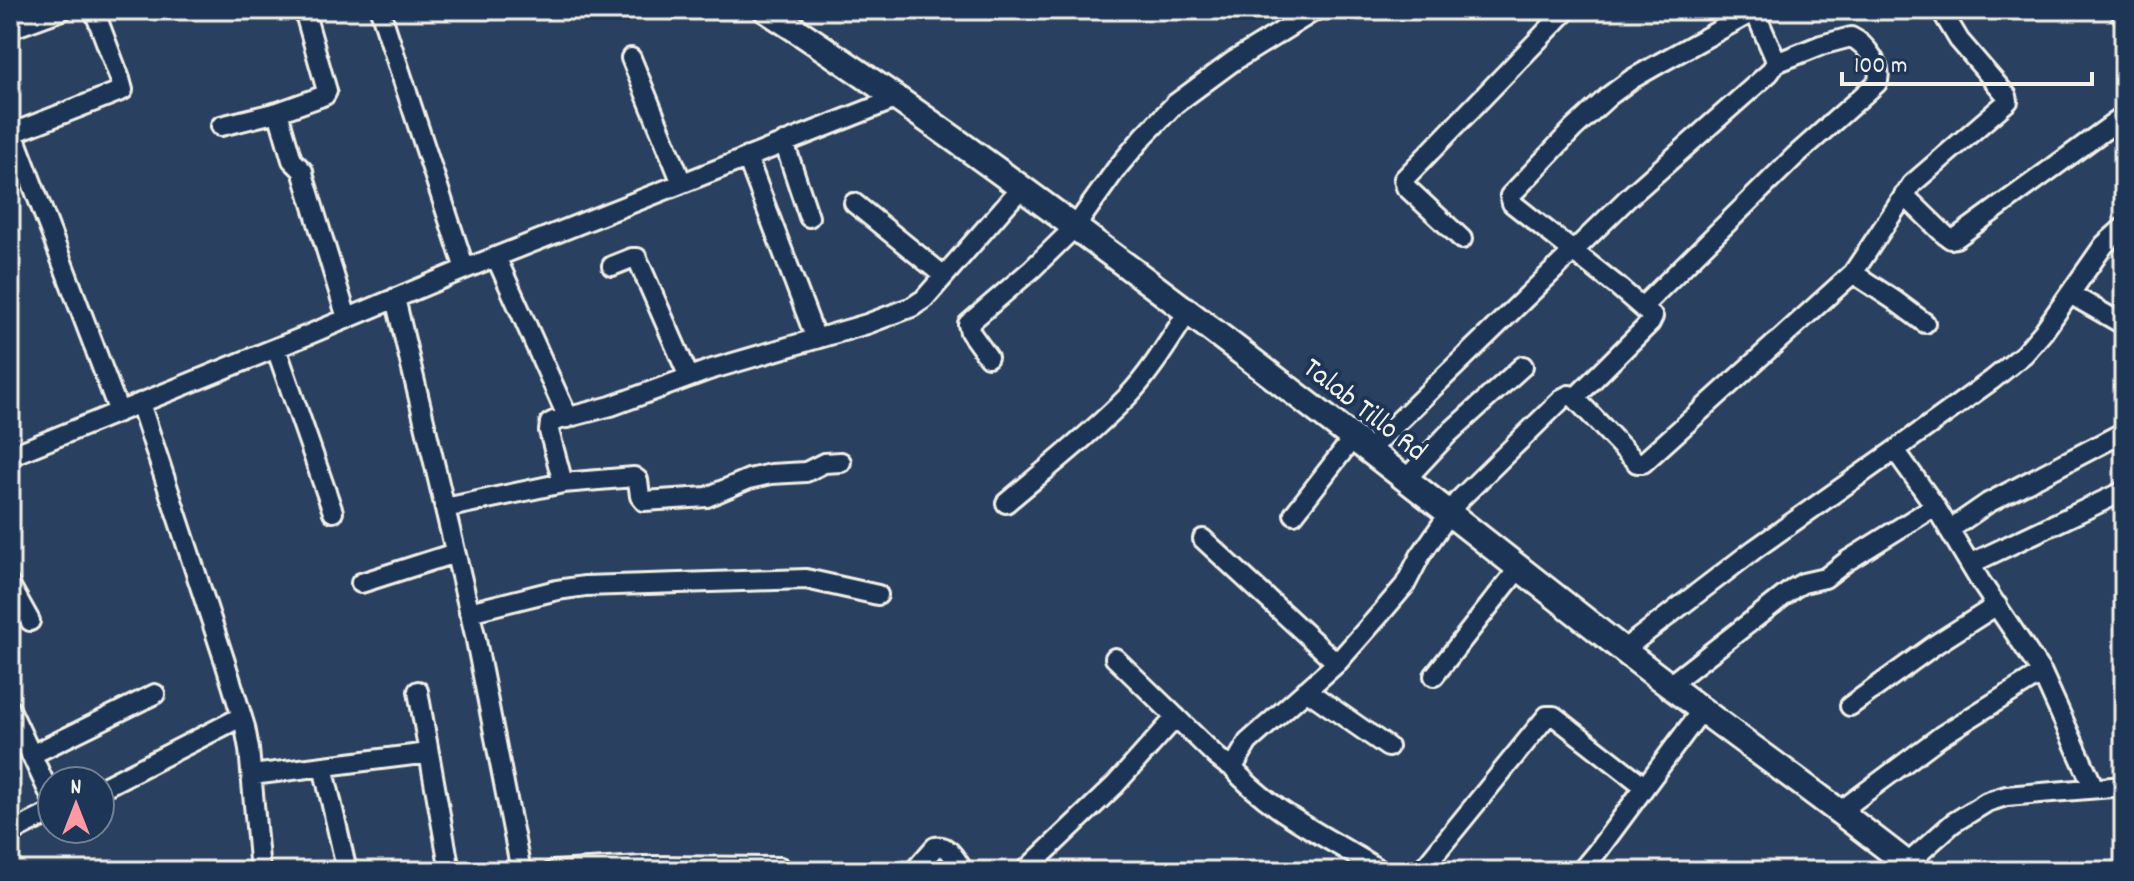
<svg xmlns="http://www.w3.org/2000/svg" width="2134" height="881" viewBox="0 0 2134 881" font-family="Dekko,sans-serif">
<rect width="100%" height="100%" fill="#2a4060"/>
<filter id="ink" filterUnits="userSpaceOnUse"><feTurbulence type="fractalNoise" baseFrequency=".0125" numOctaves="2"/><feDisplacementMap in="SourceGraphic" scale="16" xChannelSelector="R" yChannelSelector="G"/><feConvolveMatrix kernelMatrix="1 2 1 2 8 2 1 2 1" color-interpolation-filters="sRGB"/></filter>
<g filter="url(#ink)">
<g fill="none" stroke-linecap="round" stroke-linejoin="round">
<defs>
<path id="minor" d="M304,10L327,91L325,95L320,97L278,112L292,160L303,171L304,177L347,318
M380,10L465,269
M2120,10L2124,18
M10,29L62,10
M631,58L682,183
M10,125L119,412
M221,126L278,112
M13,133L123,90L120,79L94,10
M784,142L809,217
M747,157L816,339
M1904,195L1945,235L1951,239L1956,238L2124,116
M854,203L944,276
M1462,239L1406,187L1404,179L1567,10
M496,257L568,418
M612,266L632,258H637L689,377
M1853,273L1894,300L1925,323
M2070,294L2124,325
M395,298L475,635L521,871
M1642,307L1795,156L1877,83C1884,68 1866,44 1851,37L1821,45L1776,63
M276,348L333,512
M988,357L970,332L968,324L1032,269L1075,227L1117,168L1144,136L1175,104L1232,62L1316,10
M1575,398L1650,323L1653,317L1616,285L1512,203L1510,196L1573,129L1609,96L1632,79L1660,63L1754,11
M140,403L225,662L245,727L249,749L260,871
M1369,450L1629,197L1769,73L1776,63L1774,56L1754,10
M1895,450L1935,506L1980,581L2042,673L2094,788
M10,456L303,337L465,269L898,98
M1406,479L1448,434L1523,366
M563,483L634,477L638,480L640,496L644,501L707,497L749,479L771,474L806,472L824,463L841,462
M1006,503C1046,469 1090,435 1127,397C1151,372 1169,341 1188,312
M445,508L563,483L549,431L550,423L554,421L611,406L709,370L867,324L912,307L924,299L1021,188
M1294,514L1353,438
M1949,530L1988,503L2124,432
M1203,539L1337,663
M1970,564L2124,491
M361,583L455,553
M10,585L30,621
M469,612L557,590L585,586L806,579L878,595
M1623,650L1755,549L1895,450L1992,380L2024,354L2043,332L2104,245L2124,227
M1115,658L1217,757L1226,764H1235L1248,742L1337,663L1382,612L1405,585L1420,556L1458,501L1563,398L1569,395L1573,396L1637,463H1643L1853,273L1912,184L2008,101L2007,96L1959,40L1941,10
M1434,676L1519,568
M1668,686L1794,588L1803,583L1825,578L1847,561L1935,506
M1306,690L1388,747
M418,691L429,753
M1850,706L1936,644L1997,605
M10,709L52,799
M31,755L155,694
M323,766L347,871
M1231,766C1269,812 1332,839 1381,871
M252,775L429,753L450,871
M100,789L241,717
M1839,812L1941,736L2042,673
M10,833L52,812
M1907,864L1953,823L1987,802L2006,796L2124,786
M553,871L643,866L780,867
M914,871L935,847C949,843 956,861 964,871
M1025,871L1115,785L1176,717
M1421,871L1547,716H1554L1644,786
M1581,871L1596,853L1701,711"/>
<path id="major" d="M766,10C883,86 996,168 1108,252C1282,381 1452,515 1622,649C1718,725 1820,794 1916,871"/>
</defs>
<use href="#minor" stroke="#f4f1e8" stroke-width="24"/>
<use href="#major" stroke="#f4f1e8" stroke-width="30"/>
<use href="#minor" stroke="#1d3557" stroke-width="18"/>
<use href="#major" stroke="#1d3557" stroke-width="24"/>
</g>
</g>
<g text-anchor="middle" stroke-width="8" stroke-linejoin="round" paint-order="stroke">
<g font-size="30" fill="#f4f1e8" stroke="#1d3557">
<text transform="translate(1366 408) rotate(38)" y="10">Talab Tillo Rd</text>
</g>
</g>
<rect width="2134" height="881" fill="none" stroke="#1d3557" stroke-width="40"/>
<rect x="20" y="20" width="2094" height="841" fill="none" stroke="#f4f1e8" stroke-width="3" filter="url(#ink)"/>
<g transform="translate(76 805)"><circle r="38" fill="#1d3557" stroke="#738091" stroke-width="2"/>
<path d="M0-6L14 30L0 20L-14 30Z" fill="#ff9aa2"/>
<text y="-12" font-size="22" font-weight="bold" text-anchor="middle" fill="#f4f1e8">N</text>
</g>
<path d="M1842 72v12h250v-12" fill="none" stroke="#f4f1e8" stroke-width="4"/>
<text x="1854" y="72" font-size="24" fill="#f4f1e8" stroke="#1d3557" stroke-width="6" paint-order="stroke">100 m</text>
</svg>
